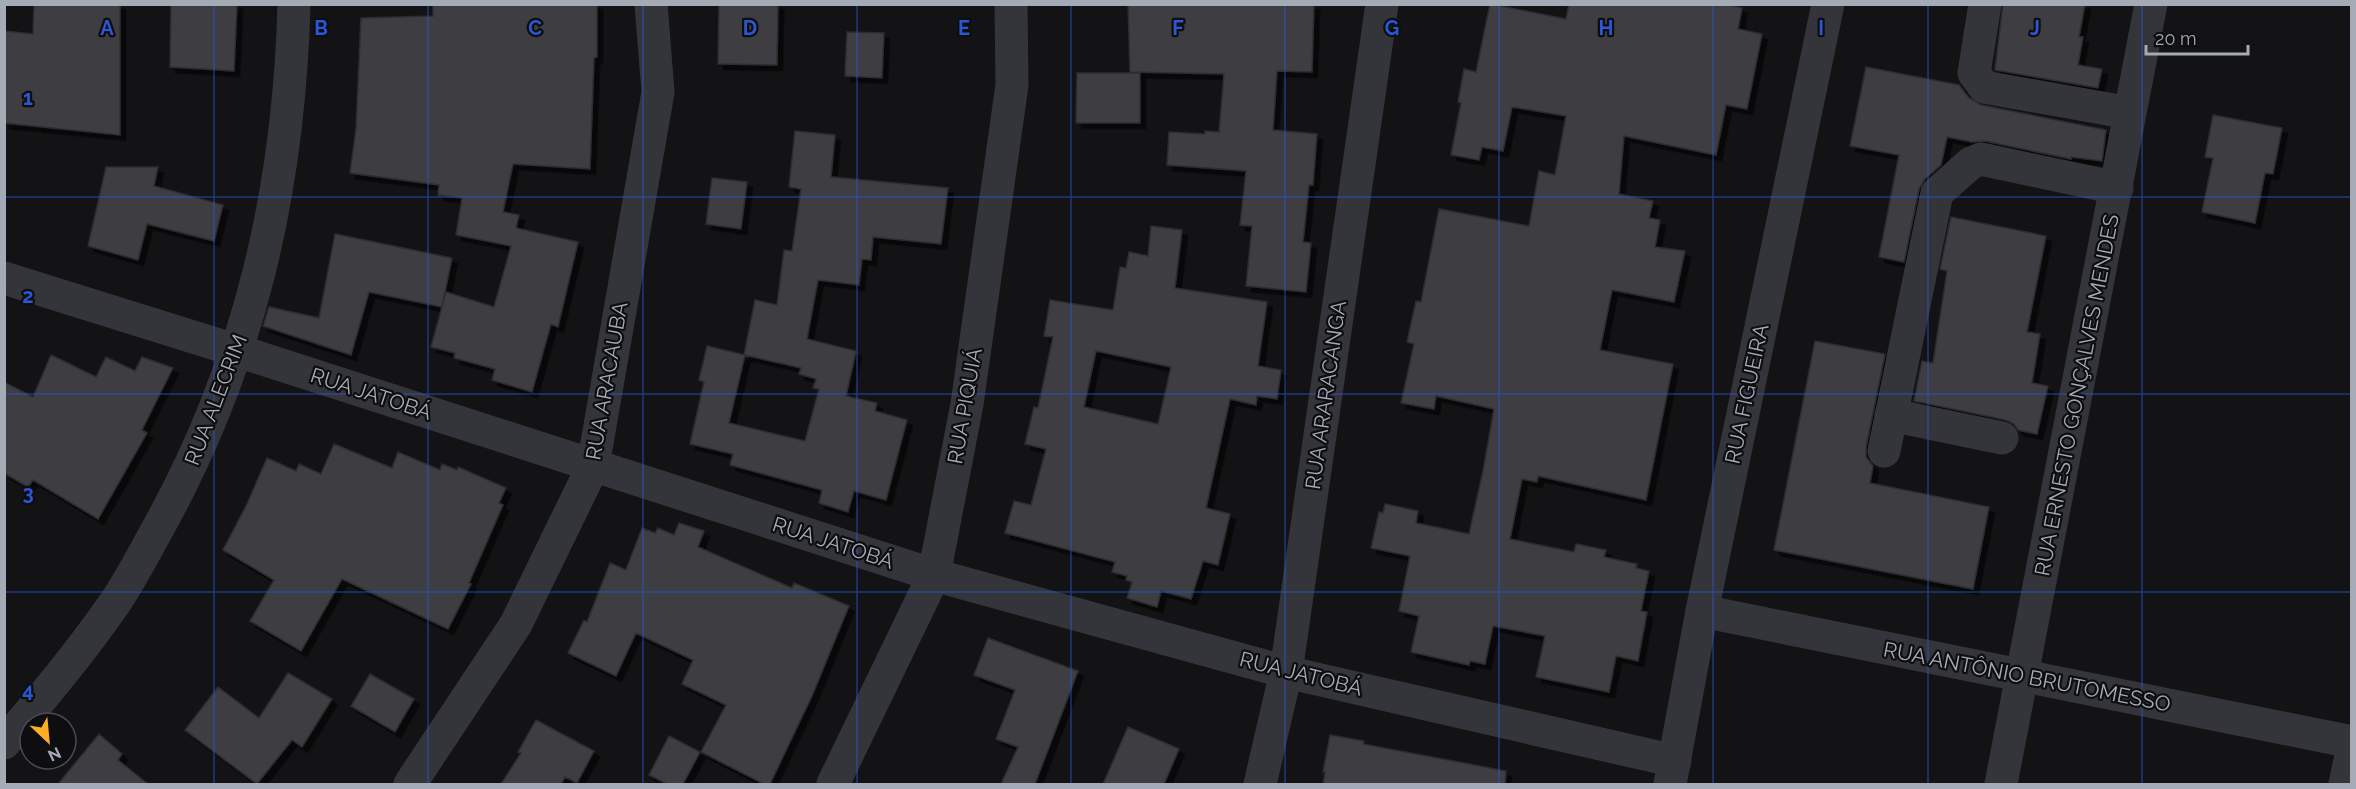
<svg xmlns="http://www.w3.org/2000/svg" width="2356" height="789" viewBox="0 0 2356 789" font-family="Raleway,sans-serif">
<defs>
<filter id="shadow"><feDropShadow dx="5.5" dy="5.5" stdDeviation="0" flood-color="#0009"/></filter>
</defs>
<rect width="100%" height="100%" fill="#131315"/>
<path fill="#3d3e42" stroke="#2d2d31" stroke-width="1.5" fill-rule="evenodd" filter="url(#shadow)" d="M34,4H120V135L4,123V31L33,34Z
M171,4H237L234,71L170,67Z
M433,4H597V57L594,58L590,169L513,164L503,212L519,215L516,228L578,242L558,327L551,324L532,392L492,380L495,369L454,358L455,353L431,347L442,307L369,292L351,355L263,326L269,307L319,318L335,234L452,258L442,306L446,292L494,307L511,246L456,235L462,198L438,195L439,185L350,173L356,129L361,18L433,16Z
M719,4H778L777,65L718,64Z
M1128,4H1314L1312,72L1277,71L1273,130L1317,134L1313,185H1309L1303,242L1311,243L1306,292L1246,286L1252,226L1240,225L1246,171L1167,165L1169,132L1205,134V131L1219,132L1224,74L1130,72Z
M1490,4L1566,19L1569,4H1725L1742,8L1738,29L1762,34L1747,109L1726,105L1716,155L1624,136L1619,194L1653,201L1649,218L1660,220L1655,247L1685,251L1674,302L1612,290L1600,350L1673,364L1646,500L1538,476L1537,482L1522,479L1510,539L1574,552L1576,544L1606,550L1604,557L1637,564L1636,568L1649,571L1641,611L1647,612L1638,661L1616,656L1609,692L1536,677L1545,636L1493,626L1485,664L1470,661L1469,665L1411,652L1419,616L1399,611L1410,556L1371,548L1379,512L1383,513L1385,504L1418,511L1416,523L1469,534L1483,471L1494,409L1436,396L1434,409L1401,403L1414,344L1407,342L1416,301L1421,302L1439,209L1529,226L1539,171L1555,175L1566,116L1512,107L1503,151L1482,147L1479,160L1451,155L1461,103L1458,102L1464,69L1476,72Z
M2003,4H2085L2079,37H2083L2078,65L2102,69L2098,88L1995,70Z
M847,32L884,33L882,78L845,76Z
M1866,67L1959,85L1969,98L1981,105L2106,130L2102,161L2071,157V159L1985,141L1972,142L1947,137L1941,165L1925,179L1919,189L1904,262L1879,257L1899,155L1850,146Z
M1077,73H1140V123H1076Z
M2213,115L2282,128L2273,174L2265,173L2255,223L2202,212L2213,158L2205,157Z
M795,131L835,135L831,177L948,188L941,244L873,237L871,260L862,259L859,285L818,280L807,339L856,351L846,396L877,403L875,411L907,420L886,500L854,491L848,512L819,503L822,490L730,465L733,454L690,444L704,382L699,380L707,346L745,355L729,423L805,441L819,389L813,388L816,379L799,374L801,368L744,355L755,300L777,305L784,250L792,251L801,189L789,187Z
M106,167H158L154,186L223,205L214,241L147,224L138,260L88,246Z
M712,178L747,182L741,229L706,224Z
M1951,217L2046,236L2027,332L2040,334L2032,383L2048,386L2037,434L2018,430L2014,424L2006,420L1914,401L1922,361L1933,363L1947,271L1940,269Z
M1151,226L1182,230L1175,288L1267,302L1258,366L1281,370L1277,399L1257,396L1256,405L1230,399L1206,508L1230,514L1218,565L1203,561L1191,599L1161,591L1157,607L1127,598L1132,582L1126,580L1127,576L1112,572L1115,562L1005,533L1014,501L1031,505L1046,449L1025,444L1034,407L1038,408L1053,337L1044,336L1050,300L1113,310L1120,267L1126,268L1129,252L1148,256ZM1096,351L1171,367L1158,424L1084,407Z
M1815,341L1885,354L1866,447V457L1873,466L1870,483L1989,507L1973,589L1774,550Z
M51,355L96,377L106,357L135,371L142,357L173,368L142,430L147,433L98,519L33,480L28,487L4,473V382L33,397Z
M334,444L392,468L398,452L440,470L442,464L457,470L458,467L506,488L499,503L503,505L469,583L471,584L448,629L342,579L301,651L250,621L274,580L223,550L247,504L267,458L296,471L299,464L321,474Z
M679,523L704,531L698,547L792,588L794,583L849,606L812,696L770,784H764L701,752L726,705L682,684L693,660L636,633L616,676L568,653L584,620L587,622L610,563L626,570L642,528L655,533L658,528L674,535Z
M988,638L1078,671L1035,784H1001L1018,747L996,739L1015,690L974,675Z
M288,673L332,699L302,747L292,740L257,784L185,730L218,687L259,718Z
M370,674L414,699L395,732L351,706Z
M536,720L594,751L577,783L565,777L561,784H501L521,753L518,752Z
M1128,727L1179,749L1164,784H1103Z
M99,734L122,754L118,760L148,784H58Z
M1330,735L1364,741L1363,744L1506,771L1505,784H1323L1325,772H1323Z
M669,736L700,752L683,784H667L649,775Z"/>
<g fill="none" stroke-linecap="round" stroke-linejoin="round">
<path stroke="#34353a" stroke-width="33" d="M1985,4L1974,73L1984,87L2130,113
M4,278L238,351L934,575L1286,672L1675,761
M1891,415L2002,438
M1884,451L1937,193L1971,163L1981,159L2117,188
M1702,611L2352,742
M4,743C42,698 80,653 114,604C130,581 143,555 157,530C249,365 289,192 294,4
M410,784L516,624L593,466L658,92L651,4
M833,784L934,575L967,404L1012,85L1011,4
M1260,784L1286,672L1382,4
M2001,784L2151,4
M2345,784L2352,751"/>
<path stroke="#34353a" stroke-width="33" d="M1670,784L1702,611L1828,4"/>
</g>
<path fill="none" stroke="#2a57d5" stroke-width="1.5" stroke-opacity="0.55" d="M214,4V784M428,4V784M643,4V784M857,4V784M1071,4V784M1285,4V784M1499,4V784M1713,4V784M1928,4V784M2142,4V784M4,197H2352M4,394H2352M4,592H2352"/>
<g text-anchor="middle" stroke-width="4.5" stroke-linejoin="round" paint-order="stroke">
<g font-size="21" fill="#a4aab6" stroke="#0e0e10">
<text transform="translate(607 381) rotate(-80)" y="7">RUA ARACAUBA</text>
<text transform="translate(371 394) rotate(18)" y="7">RUA JATOBÁ</text>
<text transform="translate(1747 394) rotate(-78)" y="7">RUA FIGUEIRA</text>
<text transform="translate(1326 395) rotate(-82)" y="7">RUA ARARACANGA</text>
<text transform="translate(2077 395) rotate(-79)" y="7">RUA ERNESTO GONÇALVES MENDES</text>
<text transform="translate(216 400) rotate(-69)" y="7">RUA ALECRIM</text>
<text transform="translate(965 406) rotate(-80)" y="7">RUA PIQUIÁ</text>
<text transform="translate(833 543) rotate(18)" y="7">RUA JATOBÁ</text>
<text transform="translate(1301 674) rotate(14)" y="7">RUA JATOBÁ</text>
<text transform="translate(2027 677) rotate(11)" y="7">RUA ANTÔNIO BRUTOMESSO</text>
</g>
</g>
<g font-size="20" text-anchor="middle" font-weight="bold" fill="#2a57d5" stroke="#0e0e10" stroke-width="4.5" stroke-linejoin="round" paint-order="stroke">
<text x="107" y="35">A</text>
<text x="321" y="35">B</text>
<text x="535" y="35">C</text>
<text x="750" y="35">D</text>
<text x="964" y="35">E</text>
<text x="1178" y="35">F</text>
<text x="1392" y="35">G</text>
<text x="1606" y="35">H</text>
<text x="1821" y="35">I</text>
<text x="2035" y="35">J</text>
<text x="28" y="105">1</text>
<text x="28" y="303">2</text>
<text x="28" y="500">3</text>
<text x="28" y="697">4</text>
</g>
<rect width="2356" height="789" fill="none" stroke="#a4aab6" stroke-width="12"/>
<g transform="translate(48 741) rotate(154)"><circle r="28" fill="#0e0e10" stroke="#4a4c52" stroke-width="1.5"/>
<path d="M0-4.5L10 22L0 15L-10 22Z" fill="#fdae24"/>
<text y="-9" font-size="16" font-weight="bold" text-anchor="middle" fill="#a4aab6">N</text>
</g>
<path d="M2146 45v9h102v-9" fill="none" stroke="#a4aab6" stroke-width="3"/>
<text x="2155" y="45" font-size="18" fill="#a4aab6" stroke="#0e0e10" stroke-width="4.5" paint-order="stroke">20 m</text>
</svg>
